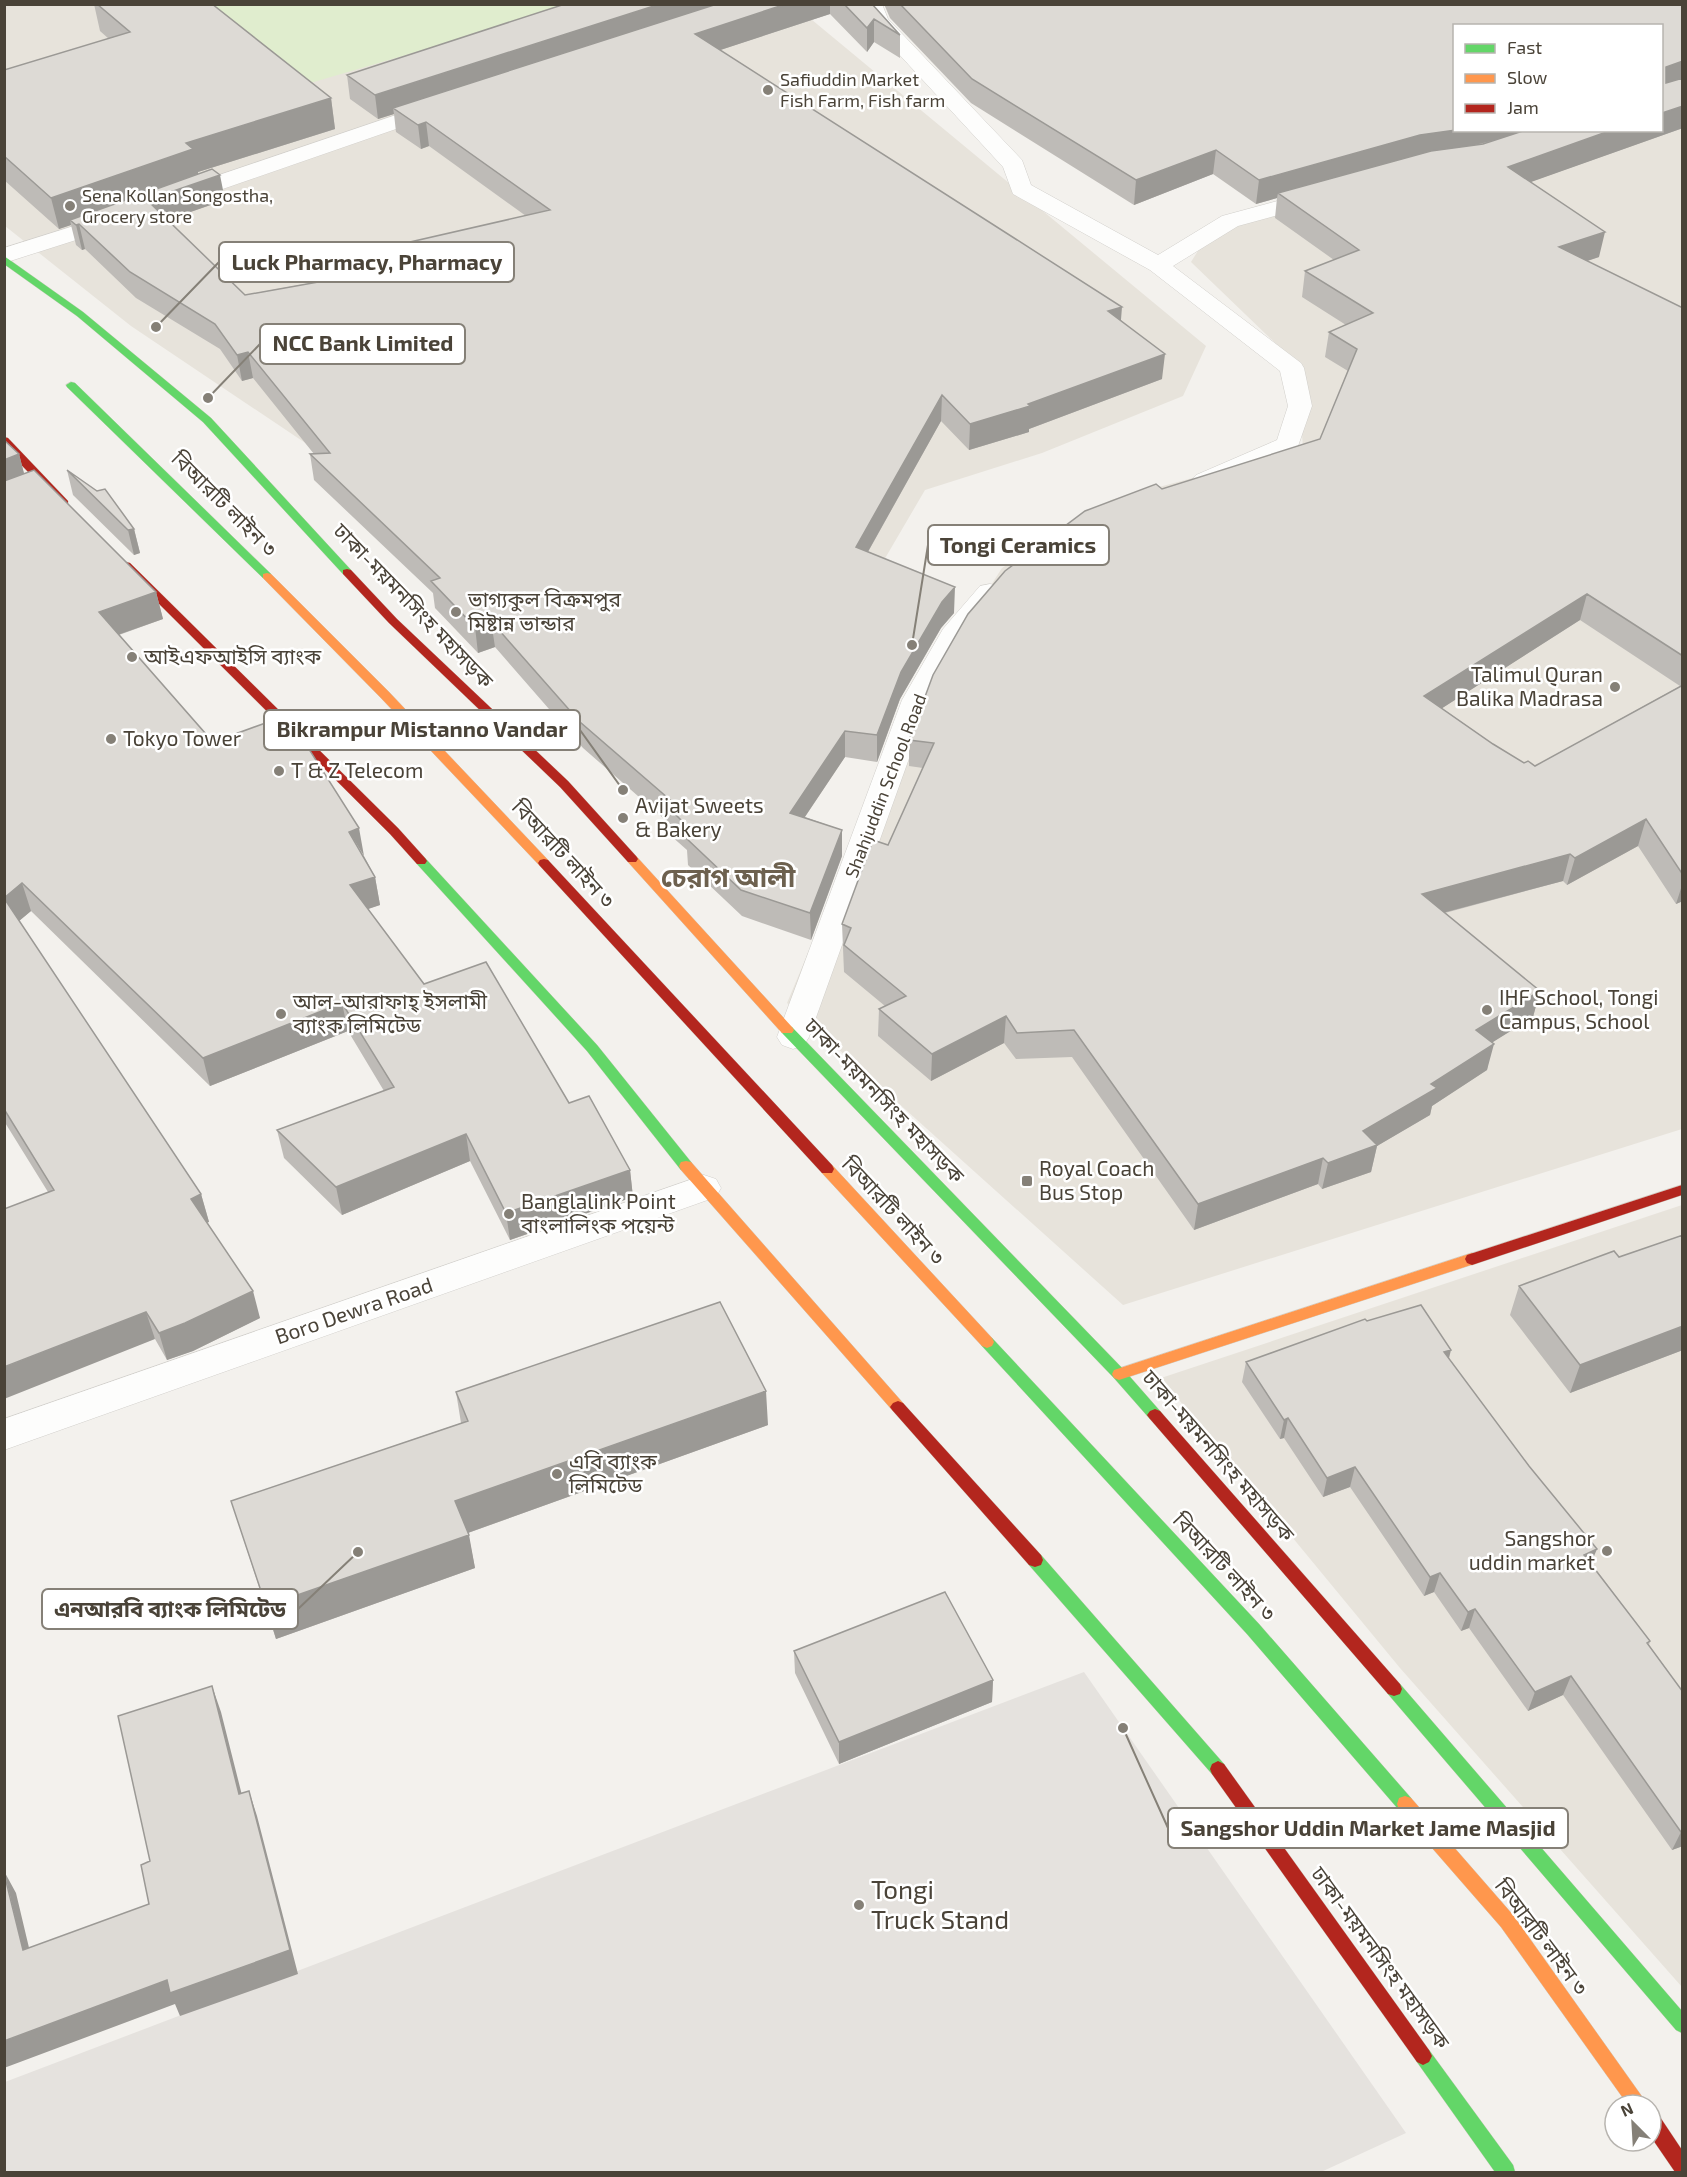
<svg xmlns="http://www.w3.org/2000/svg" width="1687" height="2177" viewBox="0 0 1687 2177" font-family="'Exo 2','Noto Sans Bengali',sans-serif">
<rect width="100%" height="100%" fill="#f3f1ed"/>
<path fill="#e7e3db" d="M4,5H794L1206,346L1183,396L1042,453L925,490L770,755L131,326L5,226Z
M1682,79V1129L1123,1305L787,1003L908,715L1002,568L1111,500L1303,448L1297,364L1191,262L1219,217L1350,184L1662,130Z
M1682,1205V1987L1400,1668L1161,1378Z"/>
<path fill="#e0edce" d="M566,4L570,7L307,84L207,5Z"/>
<path fill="#e5e2de" d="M1084,1672L1406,2133L1321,2172H5V2082Z"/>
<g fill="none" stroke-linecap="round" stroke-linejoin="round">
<defs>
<path id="street" d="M862,4H882L888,19L1022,160L1031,185L1158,255L1222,216L1318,190L1326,192L1329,197L1326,202L1238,226L1173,266L1301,363L1304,368L1312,406L1297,449L1214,485L1205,488L1196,485L1192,480L1196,475L1277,440L1288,406L1280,371L1150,270L1013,194L1003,167L872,25Z
M437,101L445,102L448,107L445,112L188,201L180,203L172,201L169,196L172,191Z
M115,213L123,215L126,220L123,225L4,263V248Z
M990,584L1000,586L1004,592L965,639L930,700L809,1037L804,1045L793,1049L782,1045L777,1037L902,700L943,629L980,586Z
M704,1175L716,1179L721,1188L716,1197L4,1450V1419Z"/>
<path id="fast" d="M4,256L83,312L211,418L351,570V574H343L203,422L77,316L4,264Z
M71,382L75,383L271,574V578H263L67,387L66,385Z
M421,857L425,858L597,1045L691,1162L693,1166L691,1170H681L587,1051L417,864L415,861L417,858Z
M787,1025L792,1027L1124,1370L1160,1411L1163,1415L1160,1419L1155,1421L1150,1419L1114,1378L782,1033L780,1030Z
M987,1336L992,1338L1259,1624L1411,1798L1413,1804L1411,1810L1405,1812L1399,1810L1247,1634L982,1346L980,1342L982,1338Z
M1035,1553L1041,1555L1224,1764L1226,1769L1224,1774L1218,1777L1212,1774L1029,1565L1027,1560L1029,1555Z
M1394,1682L1400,1684L1682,2011V2033L1676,2030L1388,1694L1386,1689L1388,1684Z
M1423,2047L1429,2050L1513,2165L1515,2172H1495L1417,2062L1414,2056L1417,2050Z"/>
<path id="slow" d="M267,573L271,574L389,692L548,860L550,863L548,866H540L381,698L263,578V574Z
M632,855L636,856L792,1027L794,1030L792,1033H782L628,862L626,859L628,856Z
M686,1161L691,1162L903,1403L906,1407L903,1411L898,1413L893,1411L681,1170L679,1166L681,1162Z
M827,1164L832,1165L992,1338L994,1342L992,1346L987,1348L982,1346L822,1173L820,1169L822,1165Z
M1472,1253L1477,1255L1479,1259L1477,1263L1119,1380L1114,1378L1112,1374L1114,1370Z
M1405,1796L1411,1798L1513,1915L1648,2105H1628L1501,1927L1399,1810L1397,1804L1399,1798Z"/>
<path id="jam" d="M4,437L8,438L68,501V505H60L4,447Z
M126,562L130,563L398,828L425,858L427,861L425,864H417L390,834L122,567V563Z
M347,569L351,570L397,619L568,781L636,856L638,859L636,862H628L560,787L389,623L343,574V570Z
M544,859L548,860L832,1165L834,1169L832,1173H822L540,866L538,863L540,860Z
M1682,1185V1195L1472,1265L1467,1263L1465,1259L1467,1255Z
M898,1401L903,1403L1041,1555L1043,1560L1041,1565L1035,1567L1029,1565L893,1411L890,1407L893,1403Z
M1155,1409L1160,1411L1400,1684L1402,1689L1400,1694L1394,1696L1388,1694L1150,1419L1147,1415L1150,1411Z
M1218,1761L1224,1764L1429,2050L1432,2056L1429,2062L1423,2065L1417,2062L1212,1774L1210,1769L1212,1764Z
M1651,2112L1658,2114L1682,2150V2172H1675L1651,2137Z"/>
</defs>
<use href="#street" stroke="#d1cfcb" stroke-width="1"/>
<use href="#fast" stroke="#d2cec4" stroke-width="1"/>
<use href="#slow" stroke="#d2cec4" stroke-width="1"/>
<use href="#jam" stroke="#d2cec4" stroke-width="1"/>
<use href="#street" fill="#fdfdfc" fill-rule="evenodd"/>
<use href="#fast" fill="#63d668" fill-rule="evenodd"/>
<use href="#slow" fill="#ff974d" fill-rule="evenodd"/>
<use href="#jam" fill="#b3261e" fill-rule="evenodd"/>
</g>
<path fill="#bebbb7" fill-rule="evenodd" d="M94,4H212L331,98L335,129L198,172V174L225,200L167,220L245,295L343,277L340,258L526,216L429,146L421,149L396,132L394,114L378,119L350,99L347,75L565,4H872L900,35V58L874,42L867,52L830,14L720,50L1121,320L1162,379L1029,429V432L969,450L941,421L868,552L954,613L941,628L900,699L877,762L845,757L805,817L842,830V856L811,940L742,916L688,865L687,850L670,835V824L583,748L495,647L478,653L435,608L433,593L314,480L310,454H314L253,378L242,381L220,349L136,298L85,249L82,250L76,245L71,225L59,229L4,180V70L109,39L100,31Z
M884,4H1683V128L1530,182L1599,257L1587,261L1683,308V901L1676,904L1638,846L1567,885L1563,881L1445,913L1540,991L1533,1017L1492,1042L1487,1070L1432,1106L1430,1115L1377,1146L1371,1172L1322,1189L1318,1184L1194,1230L1072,1057L1016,1059L1004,1043L931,1081L878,1036L879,1009L885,1006L844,972L842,924L888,845L923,768L909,766V740L1162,489L1320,439L1348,371L1325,357L1329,332L1346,325L1302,297L1305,271L1334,260L1275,218L1277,198L1256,204L1213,174L1134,205L971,103L890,18ZM1662,26V130H1455ZM1580,620L1680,686L1535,766L1524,763L1493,744L1442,708Z
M4,440L19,454L24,474L156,592L163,619L119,635L213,742L364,856L375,877L380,905L368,909L424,984L569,1103L630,1170L633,1197L510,1240L470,1161L342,1215L284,1158L277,1130L384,1091L348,1031L210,1086L31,911L19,921L201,1194L209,1222H207L260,1318L193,1351L167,1360L155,1339L48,1192L4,1121Z
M67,470L134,529L140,553L134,555L73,495Z
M1683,1235V1350L1570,1393L1510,1315L1519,1286L1619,1257Z
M1367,1321L1449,1359L1591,1563L1650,1641L1649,1645L1683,1692V1846L1672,1850L1563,1695L1528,1711L1469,1628L1461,1631L1434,1592L1424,1596L1350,1487L1323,1497L1284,1438L1280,1439L1242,1382L1246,1362Z
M456,1392L768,1425L468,1533L475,1568L276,1639L231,1501L461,1423Z
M794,1651L993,1680L992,1702L839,1764L795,1673Z"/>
<path fill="#9b9995" d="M660,4H734L393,108L394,114L378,119L375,95Z
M786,4H830V14L696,58L695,34Z
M874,19V42L867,52V28Z
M1683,61V83L1662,90L1666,67Z
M331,98L335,129L198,172L199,180L70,220L71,225L59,229L51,198L186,143Z
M1683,106V128L1503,192L1508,167L1612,130H1662V113Z
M426,122L429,146L421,149L418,125Z
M1456,130H1536L1278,193L1277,198L1256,204L1259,180L1420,135Z
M1216,150L1213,174L1134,205L1136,180Z
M220,175L225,200L153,225L147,200Z
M79,224L85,249L82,250L76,225Z
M1605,232L1599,257L1554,272L1559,247Z
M1122,307L1120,332L1108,311Z
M248,352L253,378L242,381L237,355Z
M1165,354L1162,379L1029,429V432L969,450L970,424L1028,404Z
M942,395L941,421L856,573V547Z
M19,454L26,481L4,490V460Z
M134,529L140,553L134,555L128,530Z
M955,587L954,613L941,628L900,699L877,762V735L901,672L942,602Z
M156,592L163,619L106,639L99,612Z
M1587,594L1580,620L1419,723L1424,696Z
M491,621L495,647L478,653L475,627Z
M845,731V757L790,839V813Z
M1646,819L1638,846L1567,885L1575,858Z
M359,828L364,856L349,832Z
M842,830V856L811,940L810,913Z
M1570,854L1563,881L1416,920L1422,894Z
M375,877L380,905L356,913L350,885Z
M1683,882V901L1676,904Z
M22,883L31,911L13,926L4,898Z
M1540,991L1533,1017L1469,1057L1476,1030Z
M342,1003L348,1031L210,1086L203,1058Z
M1006,1016L1004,1043L931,1081L932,1054Z
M1494,1044L1487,1070L1432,1106L1430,1115L1377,1146L1371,1172L1322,1189L1328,1163L1363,1131L1431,1084Z
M466,1134L470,1161L342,1215L336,1187Z
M1323,1158L1318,1184L1194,1230L1198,1204Z
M630,1170L633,1197L510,1240L506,1213Z
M201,1194L209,1222L199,1226L191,1199Z
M253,1291L260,1318L193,1351L167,1360L159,1333Z
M146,1312L155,1339L4,1399V1367Z
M1683,1326V1350L1570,1393L1580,1365Z
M1451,1350L1446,1370L1444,1352Z
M766,1391L768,1425L462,1535L455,1501Z
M1288,1418L1284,1438L1280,1439L1284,1420Z
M1355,1467L1350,1487L1323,1497L1327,1478Z
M469,1535L475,1568L276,1639L266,1606Z
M1597,1549L1589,1568L1584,1555Z
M1440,1573L1434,1592L1424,1596L1430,1577Z
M1475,1609L1469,1628L1461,1631L1468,1612Z
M1571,1676L1563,1695L1528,1711L1535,1692Z
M993,1680L992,1702L839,1764V1742Z
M212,1686L221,1712L248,1819L239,1794Z
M249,1791L257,1816L298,1974L180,2016L175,2004L4,2068V2041L167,1980Z
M1683,1831V1846L1672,1850L1681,1832Z
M4,1871L16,1893L35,1973L23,1950Z"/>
<path fill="#dddad5" stroke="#9b9995" stroke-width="1.5" d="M97,4H212L331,98L186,143L193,149L51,198L4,156V70L130,32Z
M565,4H660L375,95L347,75Z
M717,4H786L695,34L1122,307L1108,311L1165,354L1028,404L1030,406L970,424L942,395L856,547L955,587L942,602L901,672L877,735L845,731L790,813L842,830L810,913L741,890L686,838L695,834L669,808L676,805L580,722L491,621L475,627L431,581L440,578L310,454L330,453L248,352L237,355L215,324L130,272L79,224L76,225L70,220L212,169L220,175L147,200L245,295L352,276L340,258L550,210L426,122L418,125L393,108Z
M844,4H872L900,35L874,19L867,28Z
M900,4H1683V61L1666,67V83L1683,78V106L1662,113V26H1455V130H1456L1420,135L1259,180L1216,150L1136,180L972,79Z
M1526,130H1612L1508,167L1605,232L1559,247L1683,308V656L1587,594L1424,696L1493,744L1524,763L1528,761L1535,766L1683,685V875L1646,819L1575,858L1570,854L1422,894L1540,991L1476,1030L1494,1044L1431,1084L1437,1088L1363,1131L1377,1145L1328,1163L1323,1158L1198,1204L1074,1030L1017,1033L1006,1016L932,1054L879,1009L906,996L844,945L851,928L842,924L873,840L888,845L934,743L909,740L933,675L968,614L1005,571L1085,511L1156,484L1162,489L1320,439L1357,349L1329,332L1373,313L1305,271L1359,250L1278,193L1431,151L1483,144Z
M4,440L19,454L4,460Z
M34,470L156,592L99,612L213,742L282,717L300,735L359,828L349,832L375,877L350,885L424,984L486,962L569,1103L589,1096L630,1170L506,1213L466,1134L336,1187L277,1130L394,1087L342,1003L203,1058L22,883L4,898V481Z
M67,470L97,491L105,489L134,529L128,530Z
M4,898L201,1194L191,1199L253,1291L185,1323L159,1333L146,1312L4,1367V1209L54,1190L4,1109Z
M1683,1235V1326L1580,1365L1519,1286L1614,1251L1619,1257Z
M720,1302L766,1391L455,1501L469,1535L266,1606L231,1501L468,1421L456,1392Z
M1421,1305L1451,1350L1444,1352L1529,1466L1597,1549L1584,1555L1650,1641L1647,1643L1683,1692V1831L1681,1832L1571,1676L1535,1692L1475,1609L1468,1612L1440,1573L1430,1577L1355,1467L1327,1478L1288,1418L1284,1420L1246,1362L1365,1319L1367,1321Z
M945,1592L993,1680L839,1742L794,1651Z
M212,1686L239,1794L249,1791L290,1950L170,1993L167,1980L4,2041V1873L23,1950L149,1904L141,1865L150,1861L118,1716Z"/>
<g fill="#858077" stroke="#fff" stroke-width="2">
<circle cx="768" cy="90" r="6"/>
<circle cx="70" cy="206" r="6"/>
<circle cx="456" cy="612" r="6"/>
<circle cx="132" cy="657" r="6"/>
<circle cx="1615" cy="687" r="6"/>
<circle cx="111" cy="739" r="6"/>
<circle cx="279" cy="771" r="6"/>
<circle cx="623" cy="818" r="6"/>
<circle cx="1487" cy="1010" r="6"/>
<circle cx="281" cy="1014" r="6"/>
<rect x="1021" y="1175" width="12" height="12" rx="3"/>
<circle cx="509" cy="1214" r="6"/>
<circle cx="557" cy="1474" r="6"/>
<circle cx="1607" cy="1551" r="6"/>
<circle cx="859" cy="1905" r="6"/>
</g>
<g text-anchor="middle" stroke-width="5" stroke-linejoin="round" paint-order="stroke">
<g font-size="18" fill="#4a4338" stroke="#fff" text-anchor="start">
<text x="780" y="86">Safiuddin Market<tspan x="780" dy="21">Fish Farm, Fish farm</tspan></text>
<text x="82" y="202">Sena Kollan Songostha,<tspan x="82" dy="21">Grocery store</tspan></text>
</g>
<g font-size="18" fill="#4a4338" stroke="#fff">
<text transform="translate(886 786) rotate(-69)" y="6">Shahjuddin School Road</text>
</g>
<g font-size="21" fill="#4a4338" stroke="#fff">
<text transform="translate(224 504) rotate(45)" y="7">বিআরটি লাইন ৩</text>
<text transform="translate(413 606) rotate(46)" y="7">ঢাকা-ময়মনসিংহ মহাসড়ক</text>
<text transform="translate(563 854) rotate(47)" y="7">বিআরটি লাইন ৩</text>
<text transform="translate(884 1101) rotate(46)" y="7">ঢাকা-ময়মনসিংহ মহাসড়ক</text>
<text transform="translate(893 1211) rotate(47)" y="7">বিআরটি লাইন ৩</text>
<text transform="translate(354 1311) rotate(-19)" y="7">Boro Dewra Road</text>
<text transform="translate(1218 1456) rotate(49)" y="7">ঢাকা-ময়মনসিংহ মহাসড়ক</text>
<text transform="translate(1224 1567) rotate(47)" y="7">বিআরটি লাইন ৩</text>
<text transform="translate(1541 1937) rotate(53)" y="7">বিআরটি লাইন ৩</text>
<text transform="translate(1380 1958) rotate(54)" y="7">ঢাকা-ময়মনসিংহ মহাসড়ক</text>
</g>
<g font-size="21" fill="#4a4338" stroke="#fff" text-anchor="start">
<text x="468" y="607">ভাগ্যকুল বিক্রমপুর<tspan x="468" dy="24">মিষ্টান্ন ভান্ডার</tspan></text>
<text x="144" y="664">আইএফআইসি ব্যাংক</text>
<text x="1603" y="682" text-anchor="end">Talimul Quran<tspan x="1603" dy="24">Balika Madrasa</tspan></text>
<text x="123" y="746">Tokyo Tower</text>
<text x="291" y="778">T &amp; Z Telecom</text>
<text x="635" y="813">Avijat Sweets<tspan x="635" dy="24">&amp; Bakery</tspan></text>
<text x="1499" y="1005">IHF School, Tongi<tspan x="1499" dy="24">Campus, School</tspan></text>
<text x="293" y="1009">আল-আরাফাহ্ ইসলামী<tspan x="293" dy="24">ব্যাংক লিমিটেড</tspan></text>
<text x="1039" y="1176">Royal Coach<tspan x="1039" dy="24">Bus Stop</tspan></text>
<text x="521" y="1209">Banglalink Point<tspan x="521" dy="24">বাংলালিংক পয়েন্ট</tspan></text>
<text x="569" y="1469">এবি ব্যাংক<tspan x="569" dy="24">লিমিটেড</tspan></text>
<text x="1595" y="1546" text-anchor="end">Sangshor<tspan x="1595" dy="24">uddin market</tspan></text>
</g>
<g font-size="26" fill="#4a4338" stroke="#fff" text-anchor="start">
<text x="871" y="1899">Tongi<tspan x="871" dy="30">Truck Stand</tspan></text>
</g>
<g font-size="27" font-weight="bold" fill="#6d614f" stroke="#fff">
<text x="728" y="887">চেরাগ আলী</text>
</g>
</g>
<path fill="none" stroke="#858077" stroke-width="2" d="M156 327L219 262M208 398L260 344M912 645L928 545M623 790L580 730M358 1552L298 1609M1123 1728L1168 1828"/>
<g fill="#858077" stroke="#fff" stroke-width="2">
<circle cx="156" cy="327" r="6"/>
<circle cx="208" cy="398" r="6"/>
<circle cx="912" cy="645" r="6"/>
<circle cx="623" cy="790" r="6"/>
<circle cx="358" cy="1552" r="6"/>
<circle cx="1123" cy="1728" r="6"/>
</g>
<g fill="#fff" stroke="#858077" stroke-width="2">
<rect x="219" y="242" width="295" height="40" rx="6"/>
<rect x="260" y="324" width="205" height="40" rx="6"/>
<rect x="928" y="525" width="181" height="40" rx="6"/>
<rect x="264" y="710" width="316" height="40" rx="6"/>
<rect x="42" y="1589" width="256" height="40" rx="6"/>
<rect x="1168" y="1808" width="400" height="40" rx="6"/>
</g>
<g font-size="22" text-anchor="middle" font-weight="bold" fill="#4a4338">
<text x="367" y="270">Luck Pharmacy, Pharmacy</text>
<text x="363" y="351">NCC Bank Limited</text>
<text x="1018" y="553">Tongi Ceramics</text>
<text x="422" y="737">Bikrampur Mistanno Vandar</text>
<text x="170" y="1617">এনআরবি ব্যাংক লিমিটেড</text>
<text x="1368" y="1836">Sangshor Uddin Market Jame Masjid</text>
</g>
<rect width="1687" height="2177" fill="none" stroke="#4a4338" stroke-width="12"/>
<rect x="1453" y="24" width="210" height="108" fill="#ffffff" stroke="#b7b4af" stroke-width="1.5"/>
<rect x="1465" y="44" width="30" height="9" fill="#63d668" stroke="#b7b4af" stroke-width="1.5"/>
<text x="1507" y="54" font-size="18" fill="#4a4338">Fast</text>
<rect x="1465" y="74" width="30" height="9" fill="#ff974d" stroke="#b7b4af" stroke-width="1.5"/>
<text x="1507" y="84" font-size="18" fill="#4a4338">Slow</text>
<rect x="1465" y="104" width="30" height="9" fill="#b3261e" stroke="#b7b4af" stroke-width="1.5"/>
<text x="1507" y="114" font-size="18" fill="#4a4338">Jam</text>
<g transform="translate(1633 2123) rotate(336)"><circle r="28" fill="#ffffff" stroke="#b7b4af" stroke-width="1.5"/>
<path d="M0-4.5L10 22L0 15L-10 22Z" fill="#858077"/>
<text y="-9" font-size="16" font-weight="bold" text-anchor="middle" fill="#4a4338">N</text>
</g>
</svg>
